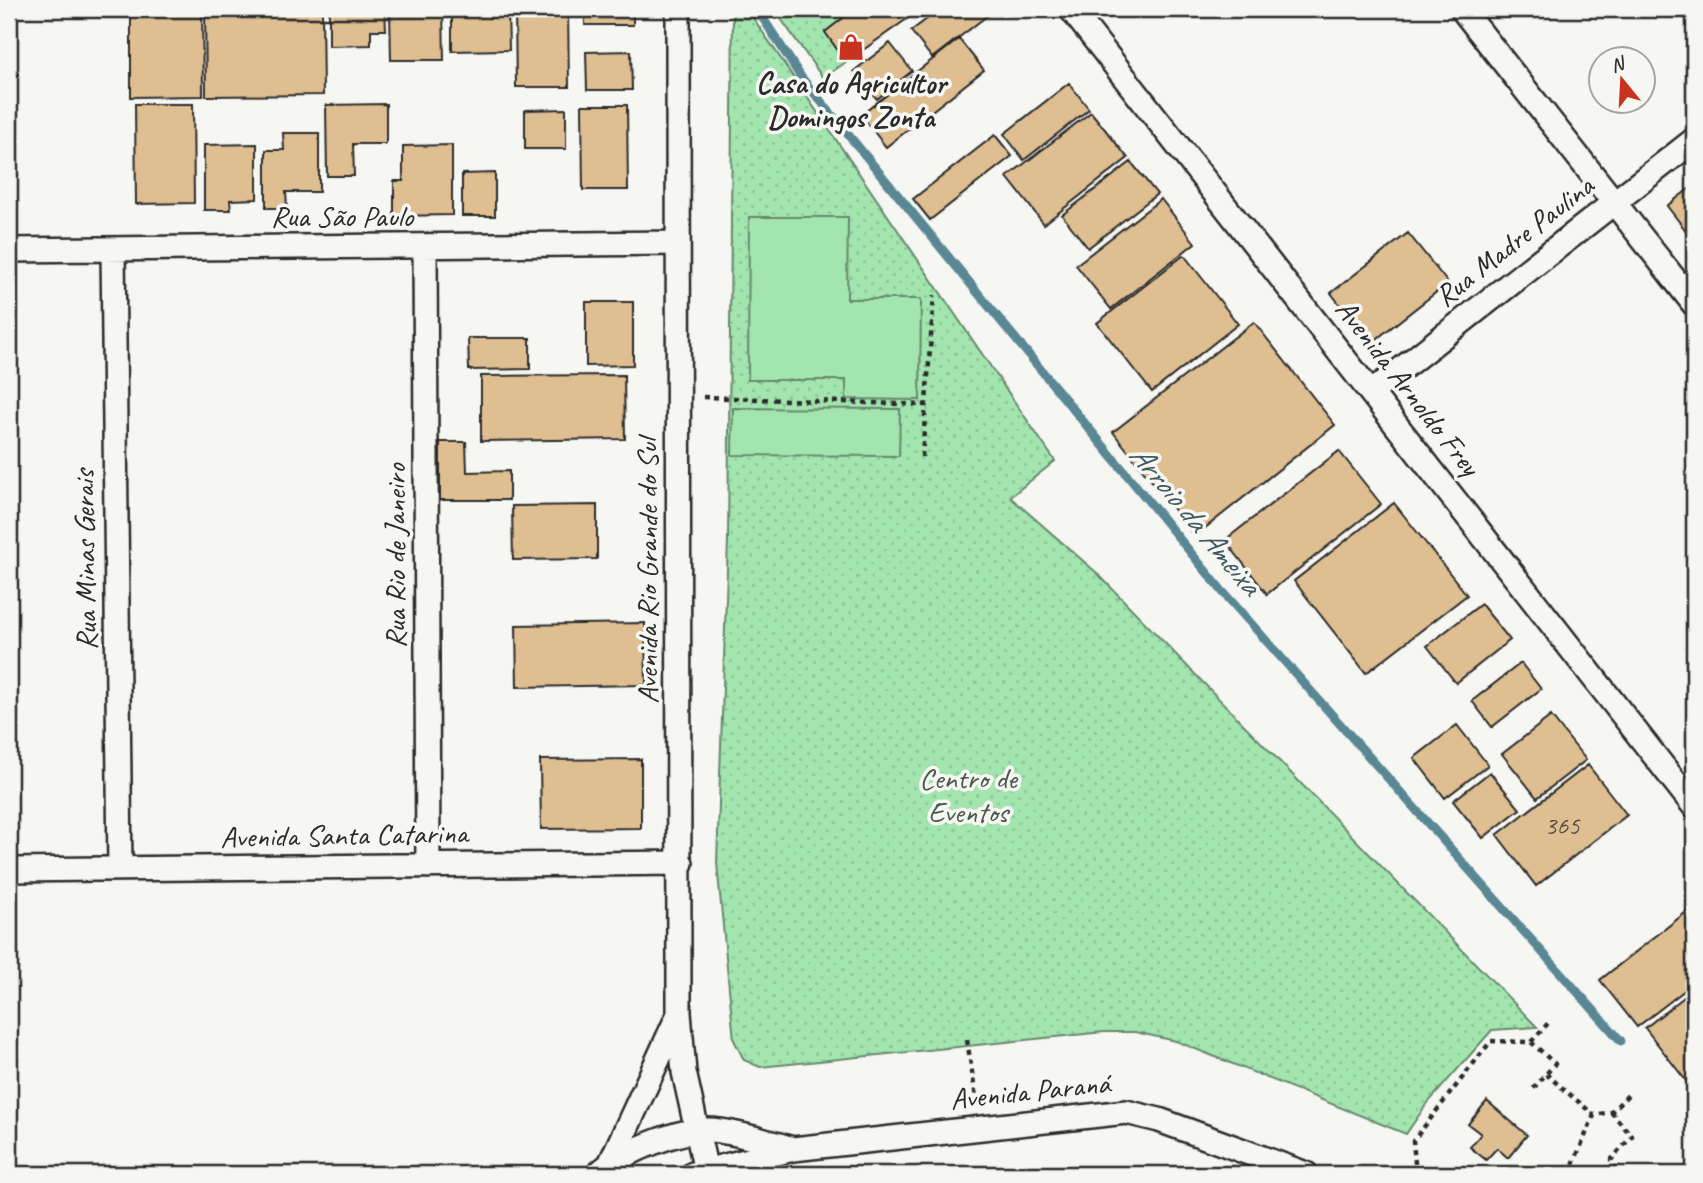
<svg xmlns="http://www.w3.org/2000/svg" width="1703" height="1183" viewBox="0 0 1703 1183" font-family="Caveat,sans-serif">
<defs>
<pattern id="park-dots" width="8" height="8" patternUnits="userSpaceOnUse" patternTransform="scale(1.75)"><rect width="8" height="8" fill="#a2e5af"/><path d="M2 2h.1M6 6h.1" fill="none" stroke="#8cc597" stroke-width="1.8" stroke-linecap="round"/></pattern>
</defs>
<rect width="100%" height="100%" fill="#f6f6f2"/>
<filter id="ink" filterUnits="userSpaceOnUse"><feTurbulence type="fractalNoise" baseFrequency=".0143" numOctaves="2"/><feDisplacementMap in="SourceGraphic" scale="14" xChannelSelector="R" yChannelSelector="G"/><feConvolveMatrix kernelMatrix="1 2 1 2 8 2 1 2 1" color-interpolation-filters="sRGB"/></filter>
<g filter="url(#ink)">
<path fill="url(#park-dots)" stroke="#66886d" stroke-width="2" d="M733,9H747L1055,461L1010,497L1097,573L1537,1027L1492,1030L1426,1105L1406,1134L1176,1041L1135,1032H1104L760,1067L744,1060L734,1040L717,863L728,540Z
M774,9H855L825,32L846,62L823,78Z"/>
<path fill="#a2e5af" stroke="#66886d" stroke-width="2" d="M749,217H848L847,299H921L920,400L846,399V380H748Z
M733,408L900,409L899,456L732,455Z"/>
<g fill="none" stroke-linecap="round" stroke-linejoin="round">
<path stroke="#5a8794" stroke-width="9" d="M757,9L801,77L1223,592L1621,1041"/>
</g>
<path fill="#dfbf92" stroke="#2b2b2b" stroke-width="2" d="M131,9H202L203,96L131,97Z
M205,9H322L323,95L206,96Z
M329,9H385L386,30H371V45L329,46Z
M390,9H443L444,60H391Z
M452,9H508L509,50L452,51Z
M515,9H568L569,87H516Z
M585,9H633V25H585Z
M855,9H921L846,62L825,32Z
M940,9H996L932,58L911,31Z
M959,39L984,70L886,147L861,115Z
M890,43L912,71L877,99L854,71Z
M631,51L632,90H587L586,52Z
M1069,83L1089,109L1024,160L1004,134Z
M135,104H193L194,203L136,204Z
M386,104V144H353L354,176H327L326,105Z
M582,105H627L628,190H583Z
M566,109V149H525V110Z
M1091,112L1128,158L1044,224L1007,177Z
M283,133H319V192H286L287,208H266V150H284Z
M995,135L1012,156L930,220L913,199Z
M257,144V199L230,200L231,210H204V145Z
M452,145V215L394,216V181H403V146Z
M1131,162L1157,194L1088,248L1062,215Z
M495,173V216H462V174Z
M1694,185V241L1667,206Z
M1161,199L1195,243L1111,309L1076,265Z
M1408,233L1448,283L1370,344L1331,293Z
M1184,255L1238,324L1152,392L1097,323Z
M586,302H633V365L586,366Z
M1254,322L1335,425L1195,536L1113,432Z
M468,338H530V369L469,370Z
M624,375L625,439L481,441V376Z
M440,442H466L467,472L509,471V500H440Z
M1339,451L1381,504L1267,594L1225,540Z
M1394,503L1467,595L1366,673L1294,581Z
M597,505V559L513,560L512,506Z
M1481,604L1510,640L1456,683L1427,646Z
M645,623L646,685L517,687L516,625Z
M1521,663L1541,689L1492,727L1472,701Z
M1551,716L1586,760L1537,798L1502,754Z
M1457,725L1488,765L1445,798L1414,758Z
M641,759V828L541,829L540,760Z
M1588,765L1627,815L1536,886L1497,835Z
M1490,772L1520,809L1483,838L1453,801Z
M1689,910L1694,916V983L1637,1027L1600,980Z
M1694,989V1091L1645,1028Z
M1487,1101L1527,1135L1508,1158L1497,1148L1486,1160L1470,1147L1481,1134L1468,1124Z"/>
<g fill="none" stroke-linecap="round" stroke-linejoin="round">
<defs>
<path id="street" d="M678,9L679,1013L684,1072L706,1171
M1071,9L1694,806
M1462,9L1694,304
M425,247L428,866
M113,249L120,869
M9,250L676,243
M1372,392L1694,140
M9,870L681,863
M610,1164L678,1016
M598,1174C624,1151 685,1125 720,1131C743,1134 767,1142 790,1148
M693,1174L793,1149L1126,1112L1159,1120L1306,1174"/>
</defs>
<use href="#street" stroke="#2b2b2b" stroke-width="28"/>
<path stroke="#2b2b2b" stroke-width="4.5" stroke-dasharray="5 5" stroke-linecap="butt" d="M703,397L926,405
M922,457L934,295
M967,1040L977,1104
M1531,1042L1550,1021
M1546,1074L1594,1115
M1611,1112L1632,1136L1611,1160L1618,1174
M1416,1174L1413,1141L1491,1041L1531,1042L1555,1064L1532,1090
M1569,1174L1594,1115L1611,1112L1630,1093"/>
<use href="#street" stroke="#f6f6f2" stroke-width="23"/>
</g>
</g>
<defs>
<symbol id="shop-bare" viewBox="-9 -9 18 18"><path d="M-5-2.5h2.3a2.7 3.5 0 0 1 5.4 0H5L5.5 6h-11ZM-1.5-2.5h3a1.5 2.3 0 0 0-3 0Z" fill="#c8321e" stroke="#f6f6f2" stroke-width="2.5" paint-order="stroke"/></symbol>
</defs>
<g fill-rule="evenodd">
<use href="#shop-bare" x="832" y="28" width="38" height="38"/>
</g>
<g text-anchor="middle" stroke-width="7" stroke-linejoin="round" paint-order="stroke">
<g font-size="26" fill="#585045">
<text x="1562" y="834">365</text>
</g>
<g font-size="30" font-weight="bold" fill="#2b2b2b" stroke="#f6f6f2">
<text x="851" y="93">Casa do Agricultor<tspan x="851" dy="34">Domingos Zonta</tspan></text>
</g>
<g font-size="30" fill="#2b2b2b" stroke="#f6f6f2">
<text x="342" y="226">Rua São Paulo</text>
<text transform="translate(1514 241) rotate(-38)" y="10">Rua Madre Paulina</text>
<text transform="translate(1408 387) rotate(52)" y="10">Avenida Arnoldo Frey</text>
<text transform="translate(395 556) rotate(-90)" y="10">Rua Rio de Janeiro</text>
<text transform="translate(85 560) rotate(-91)" y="10">Rua Minas Gerais</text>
<text transform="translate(647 571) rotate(-90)" y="10">Avenida Rio Grande do Sul</text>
<text transform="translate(344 835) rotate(-1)" y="10">Avenida Santa Catarina</text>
<text transform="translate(1030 1091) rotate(-6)" y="10">Avenida Paraná</text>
</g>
<g font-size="30" fill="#495a4c" stroke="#f6f6f2">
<text x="968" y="788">Centro de<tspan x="968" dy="34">Eventos</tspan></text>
</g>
<g font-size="32" font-style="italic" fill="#435960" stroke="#f6f6f2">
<text transform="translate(1196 519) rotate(50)" y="11">Arroio da Ameixa</text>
</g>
</g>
<rect width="1703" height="1183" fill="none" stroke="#f6f6f2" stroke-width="35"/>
<rect x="18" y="18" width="1668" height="1148" fill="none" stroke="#2b2b2b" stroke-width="2.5" filter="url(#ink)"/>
<g transform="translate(1622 80) rotate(342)"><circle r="33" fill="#f6f6f2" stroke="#a5a5a2" stroke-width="2"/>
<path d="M0-5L12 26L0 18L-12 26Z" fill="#c8321e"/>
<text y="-10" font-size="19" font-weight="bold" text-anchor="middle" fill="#2b2b2b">N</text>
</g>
</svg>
